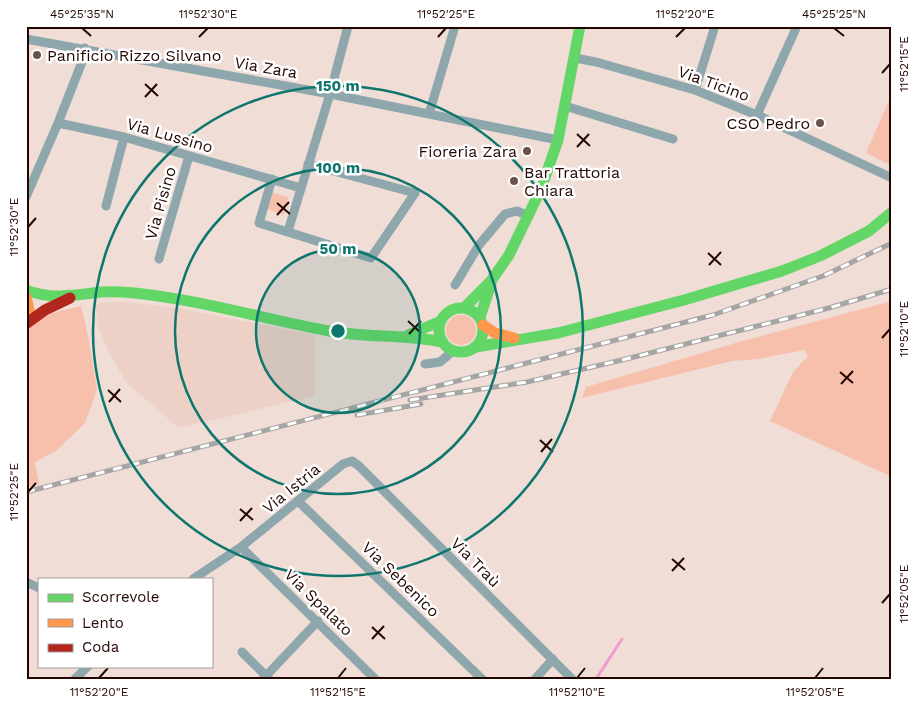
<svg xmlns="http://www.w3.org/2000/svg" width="918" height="705" viewBox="0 0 918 705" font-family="'Work Sans',sans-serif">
<rect width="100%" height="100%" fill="#f0ddd6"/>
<path fill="#eed1c6" d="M120,301L183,309L315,335V396L179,428L126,382L109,353L98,326L95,304Z"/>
<path fill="#f6c0ad" d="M892,94V166L866,153Z
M271,192L288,197L284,215L267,209Z
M892,301V477L770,421L793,372L808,356L804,350L758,359L732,361L582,398L586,387L739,342Z
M81,306L88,335L97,390L85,423L57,450L35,462L39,484L26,487V333C39,314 60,311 81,306Z
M446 330a15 15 0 1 1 30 0a15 15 0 1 1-30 0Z"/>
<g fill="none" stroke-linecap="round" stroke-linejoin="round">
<path stroke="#ec9fce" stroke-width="3" d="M596,679L622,639"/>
<path stroke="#8da7ad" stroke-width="9" d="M26,39L330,94L558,140
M575,58L596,62L695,90L757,115L892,178
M695,90L715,26
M565,106L673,139
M429,114L455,26
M757,115L797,26
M58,123L124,137L301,188
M272,179L259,223L371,258L415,193L308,164
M26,197L58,123L84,57L85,48
M106,206L124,137
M288,231L330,94L348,26
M159,259L189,156
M455,285L479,245L505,214L517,211L529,216
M425,364L440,362L453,351
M299,502L482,679
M241,547L375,679
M193,579L241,547L343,464L352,461L359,466L572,679
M26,582L39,588
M242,652L269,679
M75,679L88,666
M263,679L318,621
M535,679L553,659"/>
<path stroke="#63d668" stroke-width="11" d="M26,290C51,300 75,295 101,292C112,291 124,292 135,293C201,300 264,319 329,331C366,338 405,334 442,342
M439 330a22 22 0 1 1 44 0a22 22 0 1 1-44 0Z
M464,308L491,281L509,255L541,189L558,140L580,26
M480,317L491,284
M408,335L441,321
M476,347L558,333L684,300L782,271L820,256L869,231L892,212"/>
<path stroke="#ff974d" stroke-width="11" d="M26,297L29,310L26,324
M483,325L495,333L514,338"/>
<path stroke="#b3261e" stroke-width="11" d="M27,323L45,310L70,298"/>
<defs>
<path id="rail" d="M410,400L527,382L622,360L829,308L892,289
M357,415L421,404
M26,492L713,315L823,276L892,243"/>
</defs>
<use href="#rail" stroke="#a5a5a3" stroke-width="5"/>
<use href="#rail" stroke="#fff" stroke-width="3" stroke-dasharray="9" stroke-linecap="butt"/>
</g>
<path fill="none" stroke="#230600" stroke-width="2" d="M82,28L91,36M834,28L844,36M199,37L208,28M438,37L446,28M676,37L685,28M882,73L890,64M145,84L158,96M145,97L157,84M577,134L590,146M577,147L589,134M277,203L290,214M277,215L289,202M28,227L36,218M708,253L721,265M709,265L721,252M408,321L421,333M409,334L421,321M882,338L890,329M840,372L853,383M841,384L853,371M108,390L121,402M109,402L120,389M540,440L553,452M541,452L552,439M28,492L36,483M240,509L253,520M240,521L252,508M672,559L685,570M672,571L684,558M882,603L890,594M372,627L385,639M372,639L384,626M99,678L108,668M338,678L346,668M577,678L585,668M815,678L823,668"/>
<circle cx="338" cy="331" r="82" fill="#0f766e" fill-opacity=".12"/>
<g fill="none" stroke="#0f766e" stroke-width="2.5">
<circle cx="338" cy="331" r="82"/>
<circle cx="338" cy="331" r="163"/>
<circle cx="338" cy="331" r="245"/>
</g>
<g fill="#6b514b" stroke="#fff" stroke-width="2">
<circle cx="37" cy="55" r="5"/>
<circle cx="820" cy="123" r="5"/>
<circle cx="527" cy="151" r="5"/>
<circle cx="514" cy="181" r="5"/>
</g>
<g text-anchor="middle" stroke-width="5" stroke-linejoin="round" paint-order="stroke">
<g font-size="16" fill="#230600" stroke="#fff" text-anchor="start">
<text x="47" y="61">Panificio Rizzo Silvano</text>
<text x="810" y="129" text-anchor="end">CSO Pedro</text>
<text x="517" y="157" text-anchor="end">Fioreria Zara</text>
<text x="524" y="178">Bar Trattoria<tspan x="524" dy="18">Chiara</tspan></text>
</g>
<g font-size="16" fill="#230600" stroke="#fff">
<text transform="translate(266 67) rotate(10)" y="6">Via Zara</text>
<text transform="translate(714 83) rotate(20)" y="6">Via Ticino</text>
<text transform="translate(170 135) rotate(16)" y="6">Via Lussino</text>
<text transform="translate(160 203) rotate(-74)" y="6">Via Pisino</text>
<text transform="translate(291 488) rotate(-39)" y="6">Via Istria</text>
<text transform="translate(476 562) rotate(45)" y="6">Via Traù</text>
<text transform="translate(401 579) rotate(44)" y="6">Via Sebenico</text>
<text transform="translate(319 602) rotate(44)" y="6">Via Spalato</text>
</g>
</g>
<circle cx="338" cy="331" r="8" fill="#0f766e" stroke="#fff" stroke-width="2.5"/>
<g font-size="15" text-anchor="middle" font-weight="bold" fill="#0f766e" stroke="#fff" stroke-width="5" stroke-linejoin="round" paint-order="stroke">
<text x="338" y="91">150 m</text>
<text x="338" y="173">100 m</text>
<text x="338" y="254">50 m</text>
</g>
<rect width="918" height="705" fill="none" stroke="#ffffff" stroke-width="55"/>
<rect x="38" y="578" width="175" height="90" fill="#ffffff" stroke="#a79b99"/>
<rect x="48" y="594" width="25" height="8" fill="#63d668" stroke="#a79b99"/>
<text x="82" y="602" font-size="15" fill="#230600">Scorrevole</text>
<rect x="48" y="619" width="25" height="8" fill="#ff974d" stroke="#a79b99"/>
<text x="82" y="628" font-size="15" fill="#230600">Lento</text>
<rect x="48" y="644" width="25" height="8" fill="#b3261e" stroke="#a79b99"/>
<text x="82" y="652" font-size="15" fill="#230600">Coda</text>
<rect x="28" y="28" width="862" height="650" fill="none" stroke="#230600" stroke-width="2"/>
<g font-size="12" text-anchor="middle" fill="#230600">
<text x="82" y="18">45°25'35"N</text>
<text x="208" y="18">11°52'30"E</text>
<text x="446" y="18">11°52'25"E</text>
<text x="685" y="18">11°52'20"E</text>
<text x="834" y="18">45°25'25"N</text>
<text transform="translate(904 64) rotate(-90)" y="4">11°52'15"E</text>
<text transform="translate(14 227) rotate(-90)" y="4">11°52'30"E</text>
<text transform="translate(904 329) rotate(-90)" y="4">11°52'10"E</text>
<text transform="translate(14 492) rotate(-90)" y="4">11°52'25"E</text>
<text transform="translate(904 594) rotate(-90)" y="4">11°52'05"E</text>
<text x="99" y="696">11°52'20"E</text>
<text x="338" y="696">11°52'15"E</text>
<text x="577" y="696">11°52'10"E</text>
<text x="815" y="696">11°52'05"E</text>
</g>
</svg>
